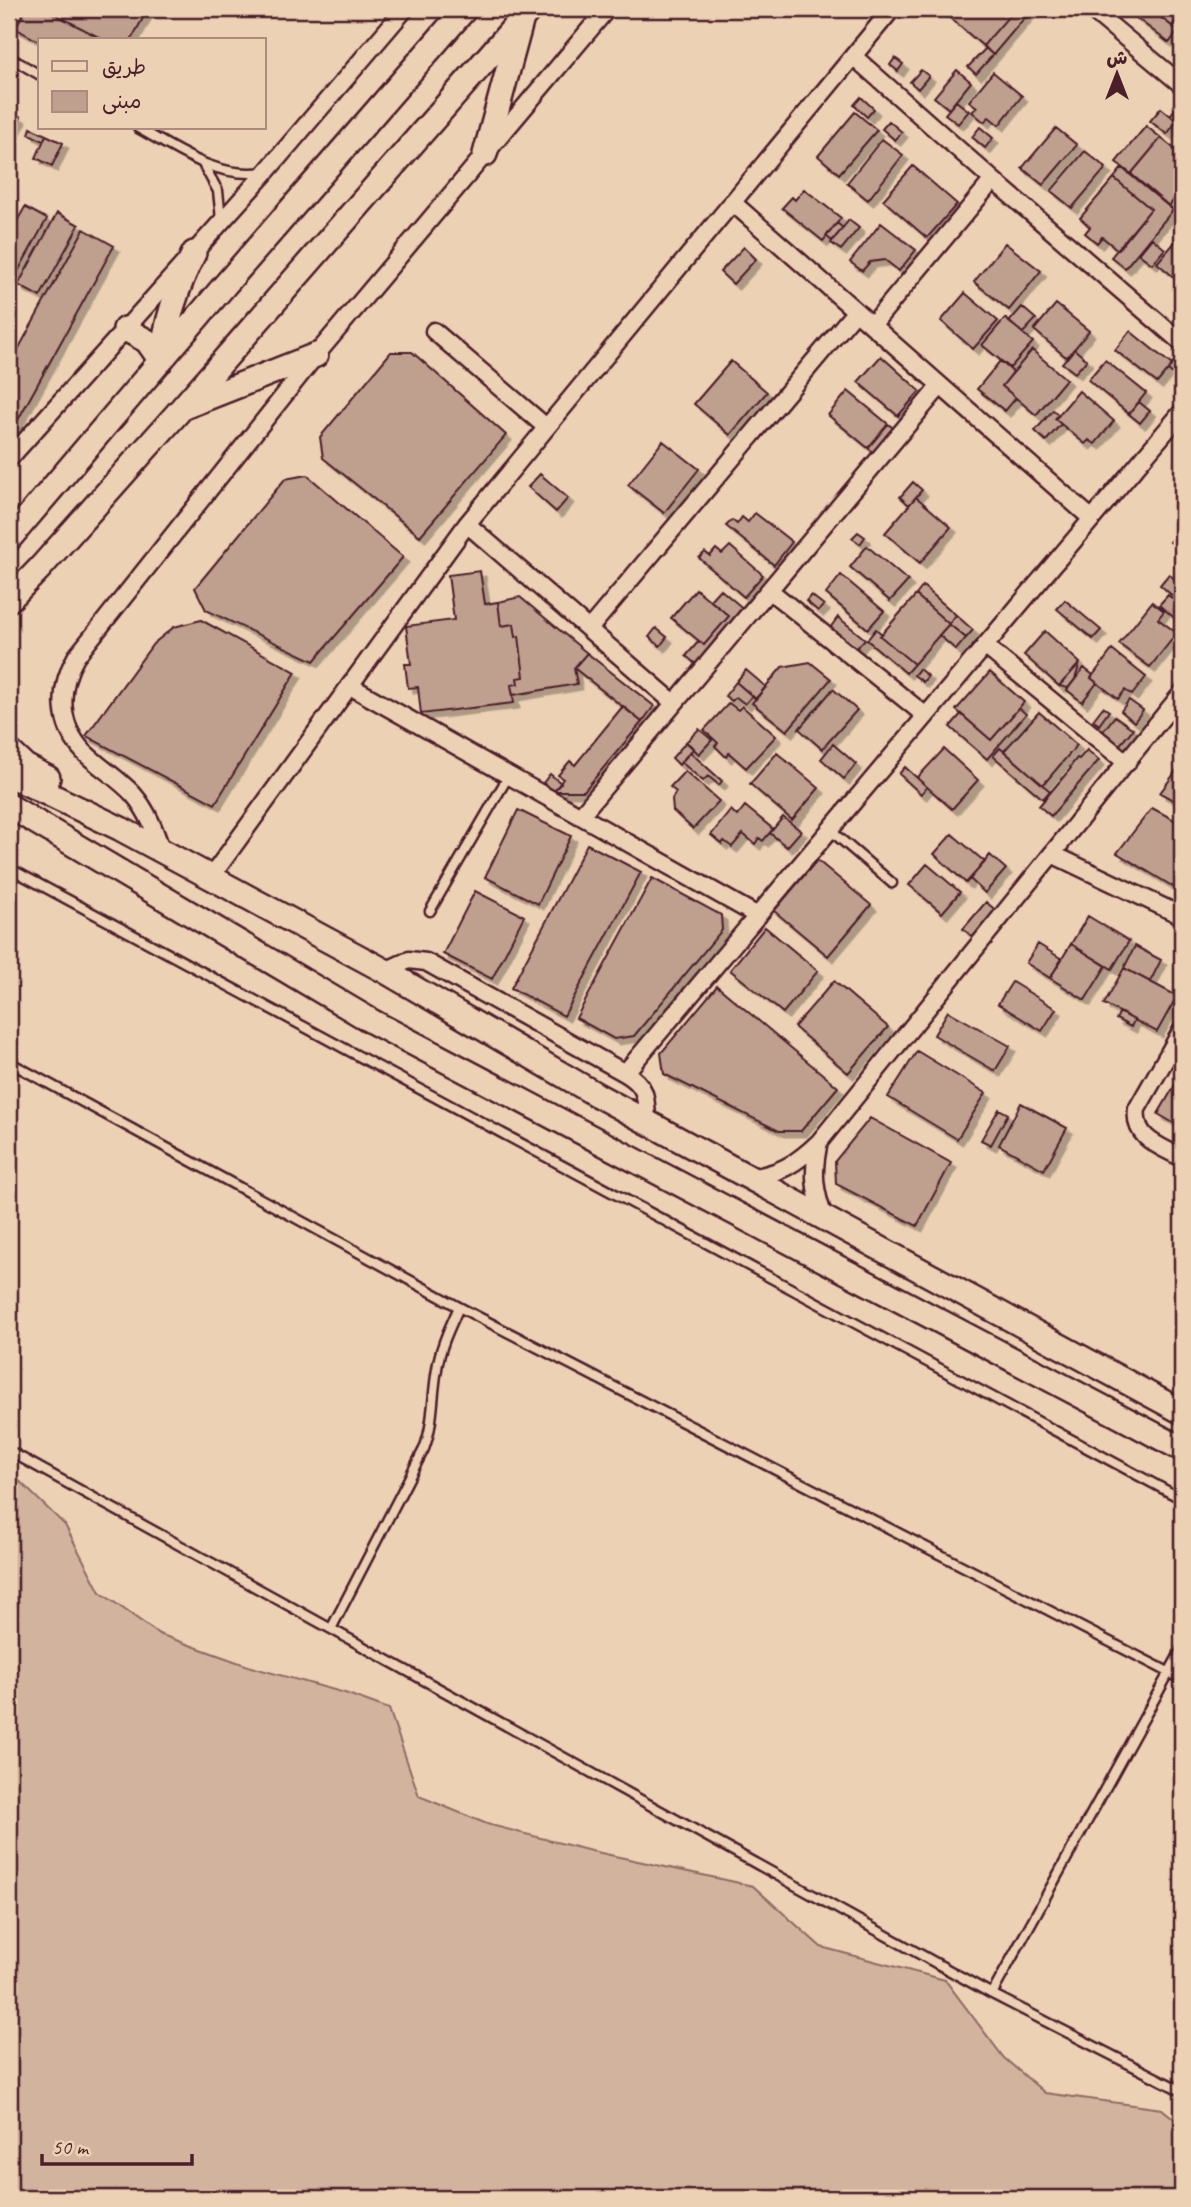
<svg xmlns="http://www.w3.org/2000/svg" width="1191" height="2207" viewBox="0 0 1191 2207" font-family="Caveat,'Playpen Sans Arabic',sans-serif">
<defs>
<filter id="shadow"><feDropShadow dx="5.5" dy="5.5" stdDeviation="0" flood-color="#0004"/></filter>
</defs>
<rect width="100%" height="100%" fill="#edd1b4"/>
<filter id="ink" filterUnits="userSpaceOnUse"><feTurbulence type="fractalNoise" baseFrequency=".0143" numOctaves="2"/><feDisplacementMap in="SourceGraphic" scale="14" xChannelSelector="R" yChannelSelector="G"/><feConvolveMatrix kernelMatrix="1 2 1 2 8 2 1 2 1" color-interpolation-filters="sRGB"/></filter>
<g filter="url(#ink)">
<path fill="#d2b49e" stroke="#8e6a64" stroke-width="2" d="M9,1471L65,1525L100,1592L159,1634L251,1667L345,1693L389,1709L419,1796L487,1824L587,1850L753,1886L821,1947L945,1980L1004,2058L1045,2093L1162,2109L1182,2125V2198H9Z"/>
<path fill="#bf9f8e" stroke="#4a1f2b" stroke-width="2" filter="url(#shadow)" d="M26,9H45L104,40L40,42L15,28Z
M45,9H148L131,40H104Z
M944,9H1015L983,46L942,11Z
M1015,9H1032L993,55L983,46Z
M1125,9H1150L1178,31L1169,43Z
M1150,9H1182V13L1172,26Z
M1182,13V27L1178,31L1172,26Z
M986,48L993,55L976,74L968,67Z
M895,58L903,64L898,71L890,65Z
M921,70L929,76L918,89L910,82Z
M957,70L971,82L949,109L934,97Z
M993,72L1022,96L999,125L989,117L984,122L972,112L977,107L969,101Z
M861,97L874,109L867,117L854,105Z
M956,101L969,111L958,124L945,114Z
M1179,105L1182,107V125L1170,115Z
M1161,108L1177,121L1167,134L1150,121Z
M9,111L21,117L9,139Z
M855,112L877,130L839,174L818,156Z
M889,121L902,132L895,140L882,129Z
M1146,126L1161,138L1131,174L1116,162Z
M980,127L993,138L985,148L972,137Z
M31,128L46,135L43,141L29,134Z
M1056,128L1077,145L1043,185L1022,168Z
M46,135L63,143L52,166L36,158Z
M1161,138L1182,155V190L1169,206L1131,174Z
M882,139L903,155L868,200L847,183Z
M1085,151L1106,168L1072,208L1051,191Z
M913,166L957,204L927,238L883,200Z
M1122,168L1173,210L1125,268L1111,257L1151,209L1114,178Z
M1114,178L1151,209L1118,250L1102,237L1097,243L1085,233L1090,227L1080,218Z
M804,189L841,218L823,241L782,208L792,197L795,200Z
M1182,190V217L1169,206Z
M25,207L47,219L12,282L9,280V235Z
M57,213L79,225L40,297L18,285Z
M849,220L859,228L841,250L831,243Z
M837,223L843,228L832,241L826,236Z
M881,223L916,250L899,271L885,260L870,262L862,271L850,262Z
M84,229L114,246L14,427L9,424V366Z
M1182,234V284L1157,263Z
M1152,238L1165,249L1152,264L1139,254Z
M1005,243L1041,271L1009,310L974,282Z
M744,247L756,259L733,284L720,272Z
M1182,289V303L1175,297Z
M965,293L998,321L973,349L941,321Z
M1056,304L1089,331L1067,358L1034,330Z
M1022,307L1036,319L1023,333L1009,322Z
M1005,318L1033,342L1010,368L982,345Z
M1130,331L1172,365L1157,383L1115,350Z
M1074,349L1087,360L1075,373L1062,363Z
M1032,350L1066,379L1036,415L1002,386Z
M391,352H412L506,435L420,536L323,458L320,437Z
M1180,354L1182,356V373L1178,378L1168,370Z
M881,356L920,391L898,416L858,382Z
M1105,360L1146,393L1129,414L1088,380Z
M731,361L767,392L730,435L694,404Z
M1000,361L1013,372L1002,386L1016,398L1005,411L977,389Z
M848,391L888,424L868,448L828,415Z
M1079,391L1114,421L1095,444L1089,440L1085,444L1055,419Z
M1139,402L1150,411L1140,423L1129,414Z
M1053,410L1059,415L1055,419L1061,424L1046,441L1035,431Z
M888,424L897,431L877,455L868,448Z
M663,441L699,469L664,513L628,485Z
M540,474L568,498L556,512L528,487Z
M307,475L403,557L314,661L206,610L195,588L285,479Z
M913,482L922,490L909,505L900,497Z
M916,497L951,527L920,563L885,533Z
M755,513L792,542L774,565L726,526L732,520L737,524L742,517L748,522Z
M1182,528V552L1170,542Z
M858,532L865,537L860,544L852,538Z
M730,546L763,575L744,597L699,558L705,552L710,556L716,549L722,554Z
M867,546L908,581L890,601L850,567Z
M480,571L485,604L498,602L501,626L514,624L516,637L519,636L524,677L517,678L518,684L511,685L514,703L421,714L418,687L408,688L405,664H411L406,626L454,620L448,575Z
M1169,574L1182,586V604L1160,585Z
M841,575L884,611L868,629L826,594Z
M923,586L956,615L949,624L916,595Z
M696,589L729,616L704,645L671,618Z
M720,589L745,610L698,666L686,656L699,641L704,645L729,616L710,600Z
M811,595L824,605L818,611L806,601Z
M916,595L949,624L914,664L880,636Z
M1168,595L1182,607V614L1177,620L1159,605Z
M520,597L587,653L574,668L577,684L513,695L511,685L518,684L517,678L524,677L519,636L516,637L514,624L501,626L498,602Z
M1065,600L1101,630L1093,639L1057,609Z
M1152,602L1164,611L1158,619L1177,633L1150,667L1119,644Z
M956,615L973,630L966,638L949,624Z
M838,617L865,639L856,649L830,628Z
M201,620L296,672L215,804L86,736L153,644L174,627Z
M949,624L966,638L956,650L939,635Z
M656,628L667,637L660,646L649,637Z
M876,629L882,634L880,636L914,664L906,673L867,640Z
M1045,631L1080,663L1059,686L1024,655Z
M1112,650L1146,677L1132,695L1125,690L1118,699L1091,678Z
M587,653L654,706L642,722L574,668Z
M810,662L831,679L787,731L752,703L782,667Z
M1080,663L1075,679L1068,688L1059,686Z
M1084,668L1093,675L1091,678L1097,683L1082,702L1067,690Z
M919,669L928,676L923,682L914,675Z
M746,670L766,687L756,699L736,682Z
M990,672L1024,702L991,740L956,710Z
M736,682L752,696L745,704L736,697L732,701L725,696Z
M833,689L857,710L822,749L799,729Z
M1129,700L1143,710L1134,722L1121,711Z
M729,703L738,710L742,706L776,736L746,768L729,753L726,757L715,746L718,743L704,730Z
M623,706L642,722L584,791H554L563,779L558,775L570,761L575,765Z
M1103,707L1109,711L1099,725L1093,720Z
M1019,708L1026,714L987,759L950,727L961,714L991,740Z
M1039,712L1077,745L1043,785L1004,751Z
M1115,716L1133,729L1118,747L1101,734Z
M699,729L712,740L699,754L686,742Z
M686,742L694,748L679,765L672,758Z
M833,744L856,764L844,779L821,759Z
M1000,748L1050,791L1043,799L993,756Z
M944,749L978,780L952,809L917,778Z
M1087,750L1099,760L1051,816L1039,806L1071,768L1070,767L1077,758L1079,759Z
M690,752L722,781L719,785L708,776L703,781L681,762Z
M777,753L819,788L792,820L750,784Z
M1182,763V805L1160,793Z
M905,767L927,787L921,794L899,774Z
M685,771L719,801L693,829L673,811L672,799L676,792L670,787Z
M550,774L561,783L554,791L543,783Z
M745,806L773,829L763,841L759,838L755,844L743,834L732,847L724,841L722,844L711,835L731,810L737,816Z
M1152,808L1182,824V892L1117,853Z
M518,810L571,836L538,904L485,877Z
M783,817L801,831L787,847L770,833Z
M952,834L985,862L966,883L934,854Z
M587,844L641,872L564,1016L511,988Z
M990,855L1006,869L985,893L970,879Z
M817,860L871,905L828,956L774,911Z
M927,864L960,892L942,913L909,885Z
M652,878L721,915L722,930L634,1036L614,1039L576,1018Z
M475,891L524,916L492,979L443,954Z
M986,902L998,912L975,939L963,929Z
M1088,916L1129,941L1112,969L1071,944Z
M765,927L818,971L783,1013L730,970Z
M1038,944L1062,959L1050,978L1026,963Z
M1071,944L1106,966L1085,1000L1050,978Z
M1135,946L1161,960L1150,982L1124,968Z
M1124,968L1177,996L1157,1032L1104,1004Z
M834,981L888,1027L848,1073L794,1027Z
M1012,982L1056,1009L1042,1031L998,1004Z
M717,986L838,1087L801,1131H779L664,1074L661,1053Z
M948,1011L1010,1046L995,1071L934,1035Z
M1120,1012L1134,1020L1131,1027L1116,1019Z
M917,1051L986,1093L957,1139L888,1097Z
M1182,1073V1128L1158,1114Z
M1021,1103L1067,1128L1044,1170L999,1145Z
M999,1109L1008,1114L991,1145L981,1140Z
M870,1118L951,1163L917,1226L836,1184L835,1161Z"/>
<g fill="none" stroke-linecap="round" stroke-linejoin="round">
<defs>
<path id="service" d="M9,57L40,75
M138,128C178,150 216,179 264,172
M203,164L218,191L221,219
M830,830L892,883
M9,868L1182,1499
M430,911L509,775
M9,1062L459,1307L1182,1679
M9,1451L992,1994L1182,2091
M331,1629L424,1449C434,1423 432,1396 437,1369C440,1347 450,1327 459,1307
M992,1994L1182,1649"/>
<path id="minor" d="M1091,9L1182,85
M853,56L993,180L1182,343
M732,202L1092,519
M872,325L993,180
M434,331L546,427
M9,459L266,172L405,9
M467,524L674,703
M769,590L926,716
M589,629L856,311
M985,646L1127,763
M350,686L758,916
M580,816L940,386
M162,852C155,831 148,811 133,794C118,778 99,767 84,752C58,725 58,688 76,657L316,355L607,9
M1052,854L1182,916
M211,877L467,524L892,9
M385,971L409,960L426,962L625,1073C648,1086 646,1099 647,1123
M1182,1030L1137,1109C1133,1139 1160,1146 1182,1158
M625,1073L1182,412
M819,1142C812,1172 814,1191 825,1220
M748,1178C780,1174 796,1164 819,1142L1182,693"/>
<path id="secondary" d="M485,154L521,22
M125,329L147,341L161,361
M161,361C166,322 176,288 194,253
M184,407L316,355
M9,539L225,285L465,9
M9,600L40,568L182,408L530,9
M9,751L25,766L48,778
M9,775L121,829L385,971L597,1095L1182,1412
M9,806L373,1022L1182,1449"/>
</defs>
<use href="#service" stroke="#4a1f2b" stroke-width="13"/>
<use href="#minor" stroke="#4a1f2b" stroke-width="21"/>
<use href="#secondary" stroke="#4a1f2b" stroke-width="28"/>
<use href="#service" stroke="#edd1b4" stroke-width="8"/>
<use href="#minor" stroke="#edd1b4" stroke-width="16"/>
<use href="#secondary" stroke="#edd1b4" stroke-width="23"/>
</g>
</g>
<rect width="1191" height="2207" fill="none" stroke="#edd1b4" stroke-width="35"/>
<rect x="18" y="18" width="1156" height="2172" fill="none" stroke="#4a1f2b" stroke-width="2.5" filter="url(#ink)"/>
<rect x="38" y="38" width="228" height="91" fill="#edd1b4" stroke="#ac8a7d" stroke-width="2"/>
<rect x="52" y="61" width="35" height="10" fill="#edd1b4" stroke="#ac8a7d" stroke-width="2"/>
<text x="102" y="74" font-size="21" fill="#4a1f2b">طريق</text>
<rect x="52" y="91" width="35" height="21" fill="#bf9f8e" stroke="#ac8a7d" stroke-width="2"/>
<text x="102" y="108" font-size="21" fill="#4a1f2b">مبنى</text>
<g transform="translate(1117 74)" stroke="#edd1b4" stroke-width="5" paint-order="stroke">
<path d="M0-5L12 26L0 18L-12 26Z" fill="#4a1f2b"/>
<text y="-10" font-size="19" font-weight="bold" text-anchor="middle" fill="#4a1f2b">ش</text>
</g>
<path d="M42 2154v10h150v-10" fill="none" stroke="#4a1f2b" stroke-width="3.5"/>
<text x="52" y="2154" font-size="21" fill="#4a1f2b" stroke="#edd1b4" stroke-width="5" paint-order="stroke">50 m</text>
</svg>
